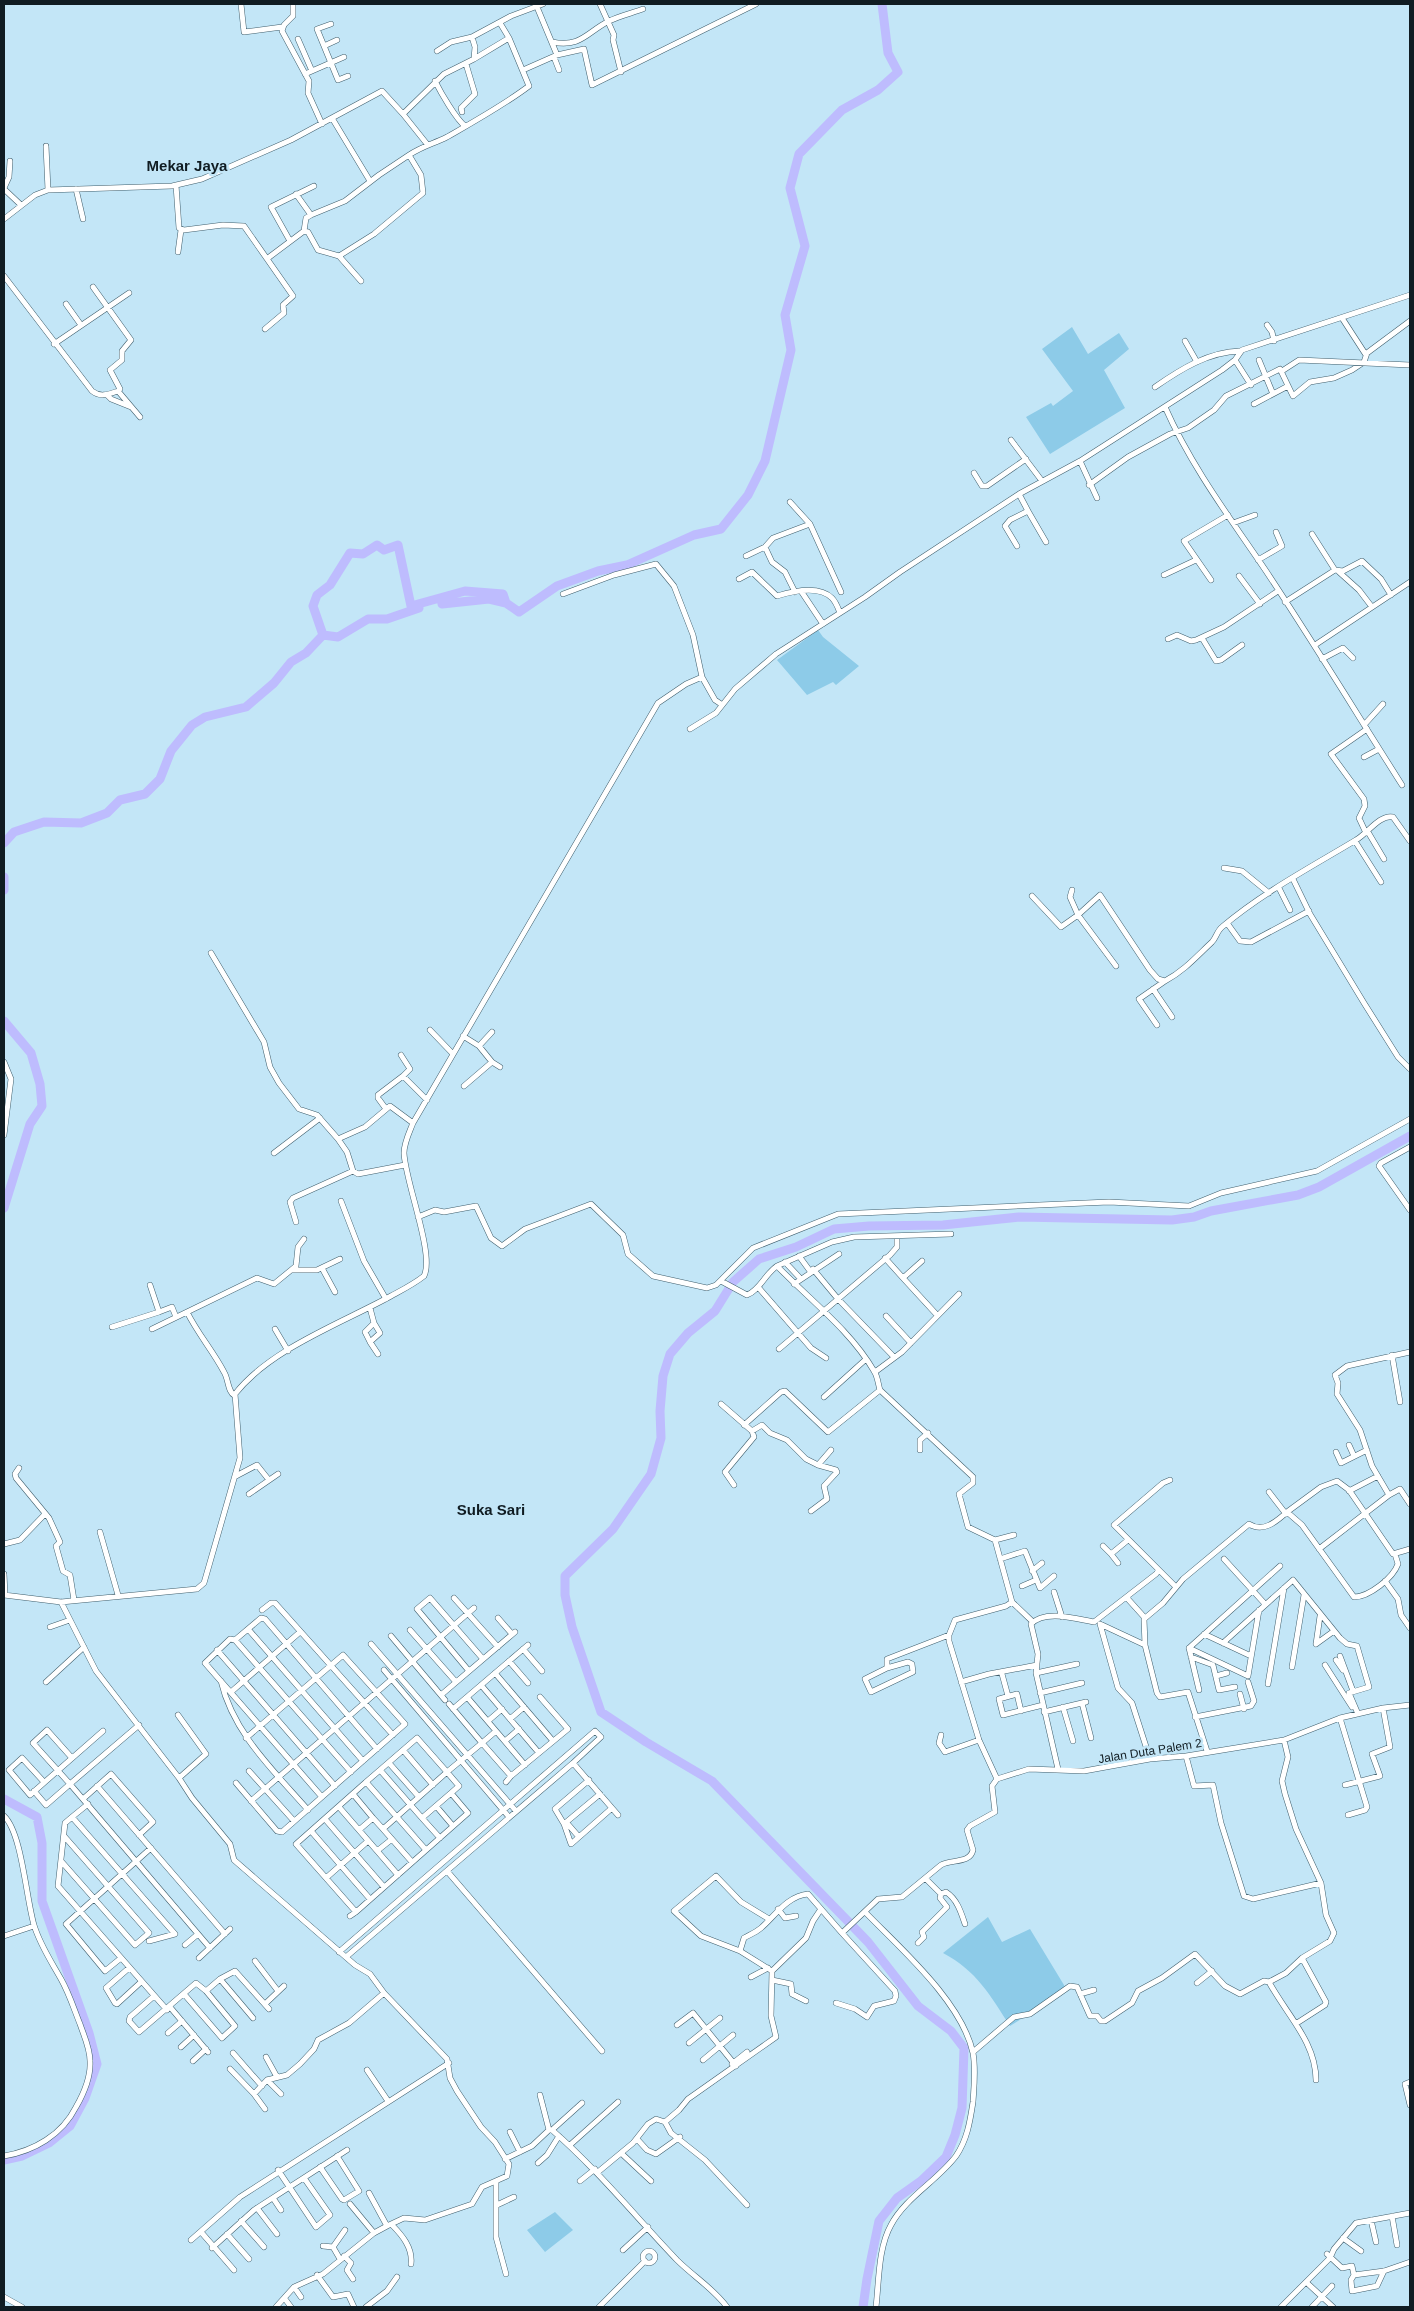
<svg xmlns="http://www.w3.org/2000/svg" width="1414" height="2311" viewBox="0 0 1414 2311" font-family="Arial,sans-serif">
<rect width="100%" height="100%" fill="#c3e6f7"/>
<path fill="#8dcbe8" d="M1072,327L1088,354L1119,333L1129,349L1104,370L1125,408L1050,454L1026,417L1051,403L1053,406L1073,391L1042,349Z
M818,630L823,637L859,666L836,685L833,682L807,695L777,660Z
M988,1917L1002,1942L1030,1929L1067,1990L1010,2026C990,1995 977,1971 943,1953Z
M555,2212L573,2230L545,2252L527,2230Z"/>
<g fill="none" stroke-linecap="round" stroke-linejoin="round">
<path stroke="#bebcfe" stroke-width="9" d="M442,604L489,599L506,603
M323,635L338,637L368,619H387L419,608
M4,843L14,832L44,822L81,823L107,813L120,800L145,794L160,779L171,751L192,725L205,717L246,707L274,683L291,662L306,653L323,635L313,606L317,595L330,585L350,553L363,554L377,545L384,550L398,545L411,606L465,591L503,594L506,603L519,612L557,586L598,571L627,565L694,535L721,529L748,495L765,461L791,350L785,315L805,246L790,188L799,154L842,110L878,90L898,72L888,53L882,4
M4,877V890
M4,1021L31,1053L40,1084L42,1106L30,1124L4,1208
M4,1799L37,1817L42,1843V1901L89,2033L97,2064L85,2098L70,2126L49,2143L22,2156L4,2160
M863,2307L867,2279L879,2221L897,2198L921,2181L946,2157L955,2135L962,2108L964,2048L951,2031L918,2006L868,1942L712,1781L646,1742L601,1712L572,1627L565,1595V1576L613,1529L651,1474L661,1438L660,1411L663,1376L670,1354L688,1333L715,1311L733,1282L759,1259L796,1247L834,1229L869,1226L943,1225L1019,1217L1172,1220L1194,1217L1211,1211L1298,1195L1319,1187L1410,1136"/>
<defs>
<path id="minor" d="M241,4L244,32L282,27
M293,4V16L284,25L282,31L309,81L308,93L322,124
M600,4L614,35L613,40L621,72
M331,24L317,29L338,80L348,76
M298,39L312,71
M552,42C581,48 587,32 609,21C619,16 632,13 643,9
M324,46L337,40
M437,51L451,42L472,37L511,16L543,4
M557,55L584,49L592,85L756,4
M554,57L559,70
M474,59L509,38
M523,70L557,55L537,7
M305,74L344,57
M435,81C441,93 456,119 465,126
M462,112L461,108L475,94L466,64
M403,114L427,144
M332,118L370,181
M46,146L48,190
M176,185L179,228L184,230L223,225L244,226L293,296L283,305L284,313L265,329
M4,188L9,177L10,161
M4,189L21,205
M76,189L83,219
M296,194L311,215L345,201L379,175L409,155
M4,219L35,195L48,190L172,186L202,179L291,140L382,91L403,114L444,74L474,59L475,47L472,37
M304,231L306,218L311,215
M290,241L271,207L314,186
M178,252L181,230
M339,256L374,234L423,193L421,175L409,155C423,146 433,144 447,137C475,121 504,105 529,86L509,38L500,23
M268,258L304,231L308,232L318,250L339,256L361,281
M4,276L92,391C101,398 109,394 118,391L140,417
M93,287L131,340L122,351V360L110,370L120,389L118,391
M66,304L81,325
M1342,318L1366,355
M1267,325L1272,332L1274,341
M1185,341L1197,362
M54,344L129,293
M1235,360L1251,385
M1259,360L1273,394
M1282,371L1299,360L1410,365
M1155,387C1181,369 1208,352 1240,351
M107,395L111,399L131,407
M1254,404L1288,386
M1165,407C1191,466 1230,518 1266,571C1313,642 1357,714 1402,785
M1011,440L1042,481
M1080,461L1097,498
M974,473L982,486H987L1026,459
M1089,485L1128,457L1170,434L1188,428L1214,410L1226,396L1280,369L1293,396L1310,382L1334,378L1352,370L1364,362L1367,353L1371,350L1410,321
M790,502L810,524L841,592
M1028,511L1046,542
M1233,523L1255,515
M1017,546L1005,526L1010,520L1028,511L1019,494
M765,547L773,538L810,524
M746,556L765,547L772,562L785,572L795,592
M1258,560L1282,546L1276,532
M1335,570L1343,571L1362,561L1381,579L1391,595
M1339,572L1359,590L1372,607
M1164,575L1196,560
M1239,576L1260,604
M739,579L752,572L777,596C793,591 819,585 832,598C836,602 838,608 840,613
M1211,580L1184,541L1228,515
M801,591L823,624
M563,594L614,575L656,564L674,586L693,635L702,677L715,700L721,704
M1285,602L1335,570L1312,534
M1202,638L1216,661L1221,660L1242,645
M1168,639L1177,635L1191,641L1196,640L1224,627L1278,591
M1315,645L1410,582
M1322,659L1343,648L1353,658
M1364,725L1383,704
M690,729L716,713L735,689L776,654L865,597L900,572L1019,494L1080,461L1222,370L1235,360L1242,350L1410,295
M1364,757L1379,749
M1368,832L1384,859
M1366,833L1359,818L1365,806L1364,799L1331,754L1367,729
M1355,841L1381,882
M1224,868L1242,871L1269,893
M1293,879L1310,914L1364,1003L1398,1057L1410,1069
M1279,888L1290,910
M1032,896L1061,927L1078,915L1070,897L1072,890
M1227,923L1240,941L1251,942L1309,911
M211,953L264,1042L270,1067L279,1083L299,1109L317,1115L338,1139L347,1152L353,1171
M1116,966L1078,915L1100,895L1150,970L1158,979L1165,981C1184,971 1197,956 1212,942C1216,938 1217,931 1222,927C1262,893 1311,867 1356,840C1367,834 1380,814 1393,817L1410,841
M1153,989L1172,1017
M1157,1025L1139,999L1165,981
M430,1030L453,1054
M463,1036L479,1046L492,1032
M479,1046L492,1062L500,1067
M401,1055L410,1069L403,1076
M4,1062L11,1079L4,1135
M464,1086L492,1062
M386,1109L378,1098V1095L403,1076L427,1100
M338,1139L365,1127L390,1106L413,1123
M1410,1147L1381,1163L1379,1166L1410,1210
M274,1153L320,1118
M341,1201L364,1261L386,1299
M418,1217L435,1210L444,1212L476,1206L491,1238L502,1246L525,1229L591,1204L623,1235L628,1254L653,1276L707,1288L716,1285L753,1248L838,1214L1109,1202L1189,1206L1221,1193L1317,1171L1410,1119
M296,1222L290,1202L293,1198L353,1171L358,1174L405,1165
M799,1256L810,1271
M885,1258L903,1278
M922,1261L903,1278L937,1315
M785,1262L800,1278
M777,1266L832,1242L854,1237L951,1234
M322,1268L335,1292
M813,1269L838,1299L894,1357
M293,1270H317L340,1259
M721,1281L747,1295C760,1290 765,1274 777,1266C809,1299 851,1331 874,1371C878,1377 878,1384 880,1390L973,1477V1483L959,1494L968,1527L995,1540L1012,1602L1006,1606L955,1620L949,1635V1641L979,1740L997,1779
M794,1284L839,1254
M150,1285L159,1312L172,1307L176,1317
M758,1287L811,1348L826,1358
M370,1308L374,1323L380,1333L370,1342L378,1354
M886,1316L911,1343
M112,1327L159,1312
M152,1329L187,1312
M275,1329L288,1351
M370,1342L365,1332L374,1323
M779,1349L890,1255L897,1247V1236
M1410,1352L1347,1366L1335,1375L1338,1383L1337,1394L1360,1430L1372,1466L1389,1495L1400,1489L1410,1504
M1392,1355L1400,1402
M875,1372L902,1352L959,1294
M235,1396C227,1391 229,1380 224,1372C213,1351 198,1334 187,1312L257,1278L274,1284L296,1266L298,1247L304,1239
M824,1397L865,1360
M721,1404L752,1431L762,1425L770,1433L787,1440L806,1459L818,1465L836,1470L837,1472L824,1486L827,1499L811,1511
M744,1425L781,1392L785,1391L828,1432L880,1390
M1349,1445L1354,1456
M920,1450V1440L928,1433
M1336,1452L1341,1463L1367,1450
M818,1465L831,1450
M19,1468L15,1474L16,1478L49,1518L60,1542L56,1546L63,1571L70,1575L74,1600
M236,1476L257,1465L269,1480
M734,1485L725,1472L754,1437L752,1431
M1349,1491L1378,1476
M1269,1492L1286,1514
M249,1494L278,1474
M1287,1512L1321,1487L1337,1481L1349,1490L1393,1554L1410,1549
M100,1532L118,1595
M995,1540L1014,1535
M4,1544L20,1540L45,1514
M1103,1546L1111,1554L1128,1540
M1319,1549L1389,1495
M1111,1554L1118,1563
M1000,1559L1025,1551L1040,1588L1054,1576
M1224,1559L1265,1604
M1159,1570L1175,1586
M1032,1571L1042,1563
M4,1574L5,1595
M1385,1581L1398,1599L1401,1615L1410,1628
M1022,1586L1036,1580
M1054,1592L1062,1617
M4,1595L61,1602L197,1589L204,1583L240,1458L235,1394C270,1349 342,1323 391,1296C402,1290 414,1284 424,1276C435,1255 405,1181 404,1153C404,1143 409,1133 413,1123L658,703L686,684L702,677
M454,1598L498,1647
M1127,1598L1145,1618
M61,1602L96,1671L179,1778L192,1798L230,1844L234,1860L355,1965L370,1974L384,1993L447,2059L450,2078L457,2091L481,2127L495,2142L509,2164L507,2176L482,2187L472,2204L425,2220L404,2218L387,2226L374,2233L323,2274L294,2287L276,2307
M1012,1602L1033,1622
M262,1610L271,1603H275L393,1735
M1259,1610L1248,1676L1189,1648L1280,1566
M498,1618L512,1634
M1100,1624L1118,1688L1132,1703L1150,1759
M1100,1624L1145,1645
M50,1627L70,1620
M248,1629L363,1761
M410,1630L456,1682
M1204,1634L1251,1656
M391,1636L445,1700
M235,1640L351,1772
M1223,1643L1293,1580L1340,1638L1347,1644L1357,1646L1369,1687L1349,1693L1358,1714
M371,1644L516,1811
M1316,1644L1320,1616
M1316,1644L1334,1631
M1189,1648L1199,1690
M523,1649L542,1671
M217,1650L335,1786
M1340,1656L1353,1691
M1191,1657L1213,1665L1219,1690L1235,1687
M1336,1660L1343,1670
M509,1661L528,1683
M1325,1665L1352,1707
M1292,1667L1304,1595
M887,1668L908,1662L912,1664L913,1672L871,1692L865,1679L887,1668V1659L949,1635
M384,1670L509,1817
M469,1671L417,1609L430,1598L483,1659
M495,1673L553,1741
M1036,1673L1077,1664
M1002,1674L1008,1696
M1216,1676L1227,1673
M221,1681C233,1733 274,1771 308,1810
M46,1682L84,1647
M961,1682L989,1674L1037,1665
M1268,1684L1284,1588
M481,1685L539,1753
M231,1692L300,1632
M1040,1693L1082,1683
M1240,1694L1244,1709
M441,1695L515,1632
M467,1697L496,1731L482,1743L511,1776L506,1782
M1082,1703L1091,1738
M449,1704L482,1743L447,1772L459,1786L451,1793
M1063,1707L1073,1741
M453,1709L528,1645
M1021,1711L1017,1694L999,1699L1003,1715L1043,1705
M1044,1712L1086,1702
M178,1715L206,1754L179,1778
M1195,1717L1251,1706L1254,1701L1248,1682
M1340,1718L1367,1807L1365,1810L1348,1815
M510,1719L524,1707
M488,1721L502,1709
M139,1725L70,1784L210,1948
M496,1731L525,1765
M941,1735L939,1743L945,1752L979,1740
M1284,1740L1288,1757L1282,1781L1285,1794L1296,1829L1321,1883L1326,1915L1334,1933L1330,1941L1302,1958L1326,2002L1325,2005L1297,2023
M505,1741L519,1729
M403,1750L433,1785
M1207,1751L1188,1692L1160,1697L1157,1693L1145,1645L1144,1619L1163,1603L1183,1579L1249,1524C1263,1533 1276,1522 1287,1512L1302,1525L1354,1597C1369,1597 1393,1578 1398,1564L1395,1554
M1186,1756L1194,1786L1213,1785L1221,1823L1244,1896L1253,1899L1321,1883
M389,1763L419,1797
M573,1763L618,1815
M1058,1769L1036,1673L1038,1654L1031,1624C1045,1609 1077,1619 1094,1622L1156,1574L1159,1570L1114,1525L1163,1483L1170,1480
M249,1771L294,1821
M511,1776L568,1729L540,1697
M44,1782L22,1758L9,1770L30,1795L103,1731
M366,1782L380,1770
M236,1783L277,1831L282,1832L405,1724L343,1655L246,1738
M1345,1785L1380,1776L1372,1754L1390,1747L1383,1708
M97,1786L225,1934
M34,1791L46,1805L70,1784L33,1743L47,1730L72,1758
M353,1794L373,1818L359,1830
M600,1794L564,1824L571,1844L612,1808
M322,1797L205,1663L230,1639L235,1640L261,1618L265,1619L377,1749
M83,1799L111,1774L153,1822L139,1835
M251,1801L474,1608
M88,1804L72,1817L175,1934L149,1941
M436,1806L453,1826
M339,1807L398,1875
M4,1816C22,1833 26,1898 34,1925C40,1945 51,1961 61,1979C69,1993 74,2009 80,2024C84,2036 90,2048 90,2061C91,2077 84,2093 76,2107C62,2135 34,2151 4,2156
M72,1817L65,1823L58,1886L167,2010
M373,1818L383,1829
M325,1819L384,1887
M566,1822L579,1837
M564,1824L555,1809L589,1780
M311,1831L370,1899
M377,1851L392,1839
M61,1861L135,1945L149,1933L64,1836
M412,1862L383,1829L447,1772L417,1738L380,1770L422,1818
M447,1871L602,2051
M326,1878L368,1841
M941,1894L946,1892C957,1899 961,1912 965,1924
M778,1909L785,1918L796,1916
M356,1912L296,1844L366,1782L426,1850
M866,1913C901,1949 962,2002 973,2053C976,2069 974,2086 973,2102C970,2122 967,2140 956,2156C937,2181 905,2198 891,2225C878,2248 879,2282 876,2307
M350,1916L356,1912L468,1813L451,1793L422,1818L440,1838
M769,1919L741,1902L716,1876L674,1911L701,1936L740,1951L772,1971
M4,1936L34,1926
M918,1943L924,1937L922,1932L947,1907L940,1898L941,1894L926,1879
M185,1945L198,1934
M740,1951L744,1938C749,1935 755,1933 761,1928C775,1916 787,1896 808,1894L842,1933L878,1899L902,1897L941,1865C951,1859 970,1864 973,1850L967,1830L970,1826L995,1812L992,1786L997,1779L1029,1769L1084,1771L1150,1759L1186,1756L1284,1740L1340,1718L1383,1708L1410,1705
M339,1952L595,1731L601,1737L573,1763L346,1957
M121,1958L105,1971L66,1924L151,1848
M199,1958L230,1929
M1302,1958L1286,1973L1269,1982C1286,2014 1316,2042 1316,2080
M255,1961L278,1991
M129,1968L106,1988L115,2003L117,2004L141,1982
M751,1977L768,1968
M220,1979L253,2018
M772,1980L791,1984L792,1994L806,2001
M1197,1983L1212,1971
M184,1994L222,2038L235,2026L206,1991
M1080,1994L1094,1990
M154,1996L130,2017L129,2021L139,2032L196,1983L206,1991L220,1979L235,1971L269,2009
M836,2003L855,2009L867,2017L874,2006L894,2001L896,1996L895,1991L842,1933
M265,2004L284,1986
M170,2007L208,2052
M677,2025L693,2013L736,2066
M168,2033L182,2021
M689,2043L720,2018
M181,2047L194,2035
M973,2052L1014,2017L1030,2014L1070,1986L1077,1987L1090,2016H1097L1101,2021H1105L1132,2003L1138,1991L1162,1978L1195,1954L1225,1986L1240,1994L1264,1981L1269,1982
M233,2053L262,2086
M266,2057L277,2077
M703,2060L733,2035
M193,2061L206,2049
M732,2064L747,2052
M230,2069L254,2094L267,2080L287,2075L300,2064L314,2049L318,2040L349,2023L384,1993
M367,2070L388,2101
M267,2080L281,2094
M1410,2082L1405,2084L1410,2105
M254,2094L265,2109
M540,2095L549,2130
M665,2122L671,2133L705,2160L747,2205
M552,2130L582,2103
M510,2132L520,2152
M637,2139L647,2150L656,2154L680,2137
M570,2145L618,2102
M621,2153L651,2181
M505,2159L532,2146L549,2130H552C597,2169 635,2216 677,2260C694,2277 713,2288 727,2307
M538,2163L547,2155L559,2136
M320,2167L342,2199L344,2200L359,2191L337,2156
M278,2170L316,2227L330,2215L304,2178
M598,2172L633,2143L648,2124L656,2119L665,2122L679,2110L688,2099L776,2037L771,2016L772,1971L806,1938L813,1921L821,1909
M580,2181L595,2169
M496,2182V2237L506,2274
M369,2193L387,2226
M273,2198L281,2210
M350,2204L374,2233
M497,2205L514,2197
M257,2208L277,2234
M1392,2216L1397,2245
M1371,2220L1376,2242
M241,2221L264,2247
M392,2225C402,2235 413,2248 411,2264
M201,2232L234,2270
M227,2234L249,2259
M1343,2238L1361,2251
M191,2240L240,2197L449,2063
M323,2246L333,2247
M212,2248L254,2210L347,2150
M623,2250L648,2227
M643 2257a6 6 0 1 1 12 0a6 6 0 1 1-12 0Z
M1327,2254L1342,2268L1352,2266L1354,2275L1351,2280L1352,2291L1377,2286L1384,2271
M344,2256L351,2263L347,2270L353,2279
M340,2259L333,2247L345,2230
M317,2275L333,2297L348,2294L354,2307
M1354,2275L1384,2271L1410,2262
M1306,2282L1333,2307
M294,2287L301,2297
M4,2297L22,2307
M285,2299L291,2307
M366,2307L387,2291L397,2277
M599,2307L645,2261
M1281,2307L1330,2258L1334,2249L1356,2223L1410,2213
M1312,2307L1332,2286"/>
</defs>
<use href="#minor" stroke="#405f6d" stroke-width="6"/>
<use href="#minor" stroke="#fff" stroke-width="5"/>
</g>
<g text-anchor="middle" stroke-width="5" stroke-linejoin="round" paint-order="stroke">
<g font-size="12" fill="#101c22" stroke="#c3e6f7">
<text transform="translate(1150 1751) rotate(-9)" y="4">Jalan Duta Palem 2</text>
</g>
<g font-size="15" font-weight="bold" fill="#101c22" stroke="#c3e6f7">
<text x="187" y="171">Mekar Jaya</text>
<text x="491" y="1515">Suka Sari</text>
</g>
</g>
<rect width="1414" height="2311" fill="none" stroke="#101c22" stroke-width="10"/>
</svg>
